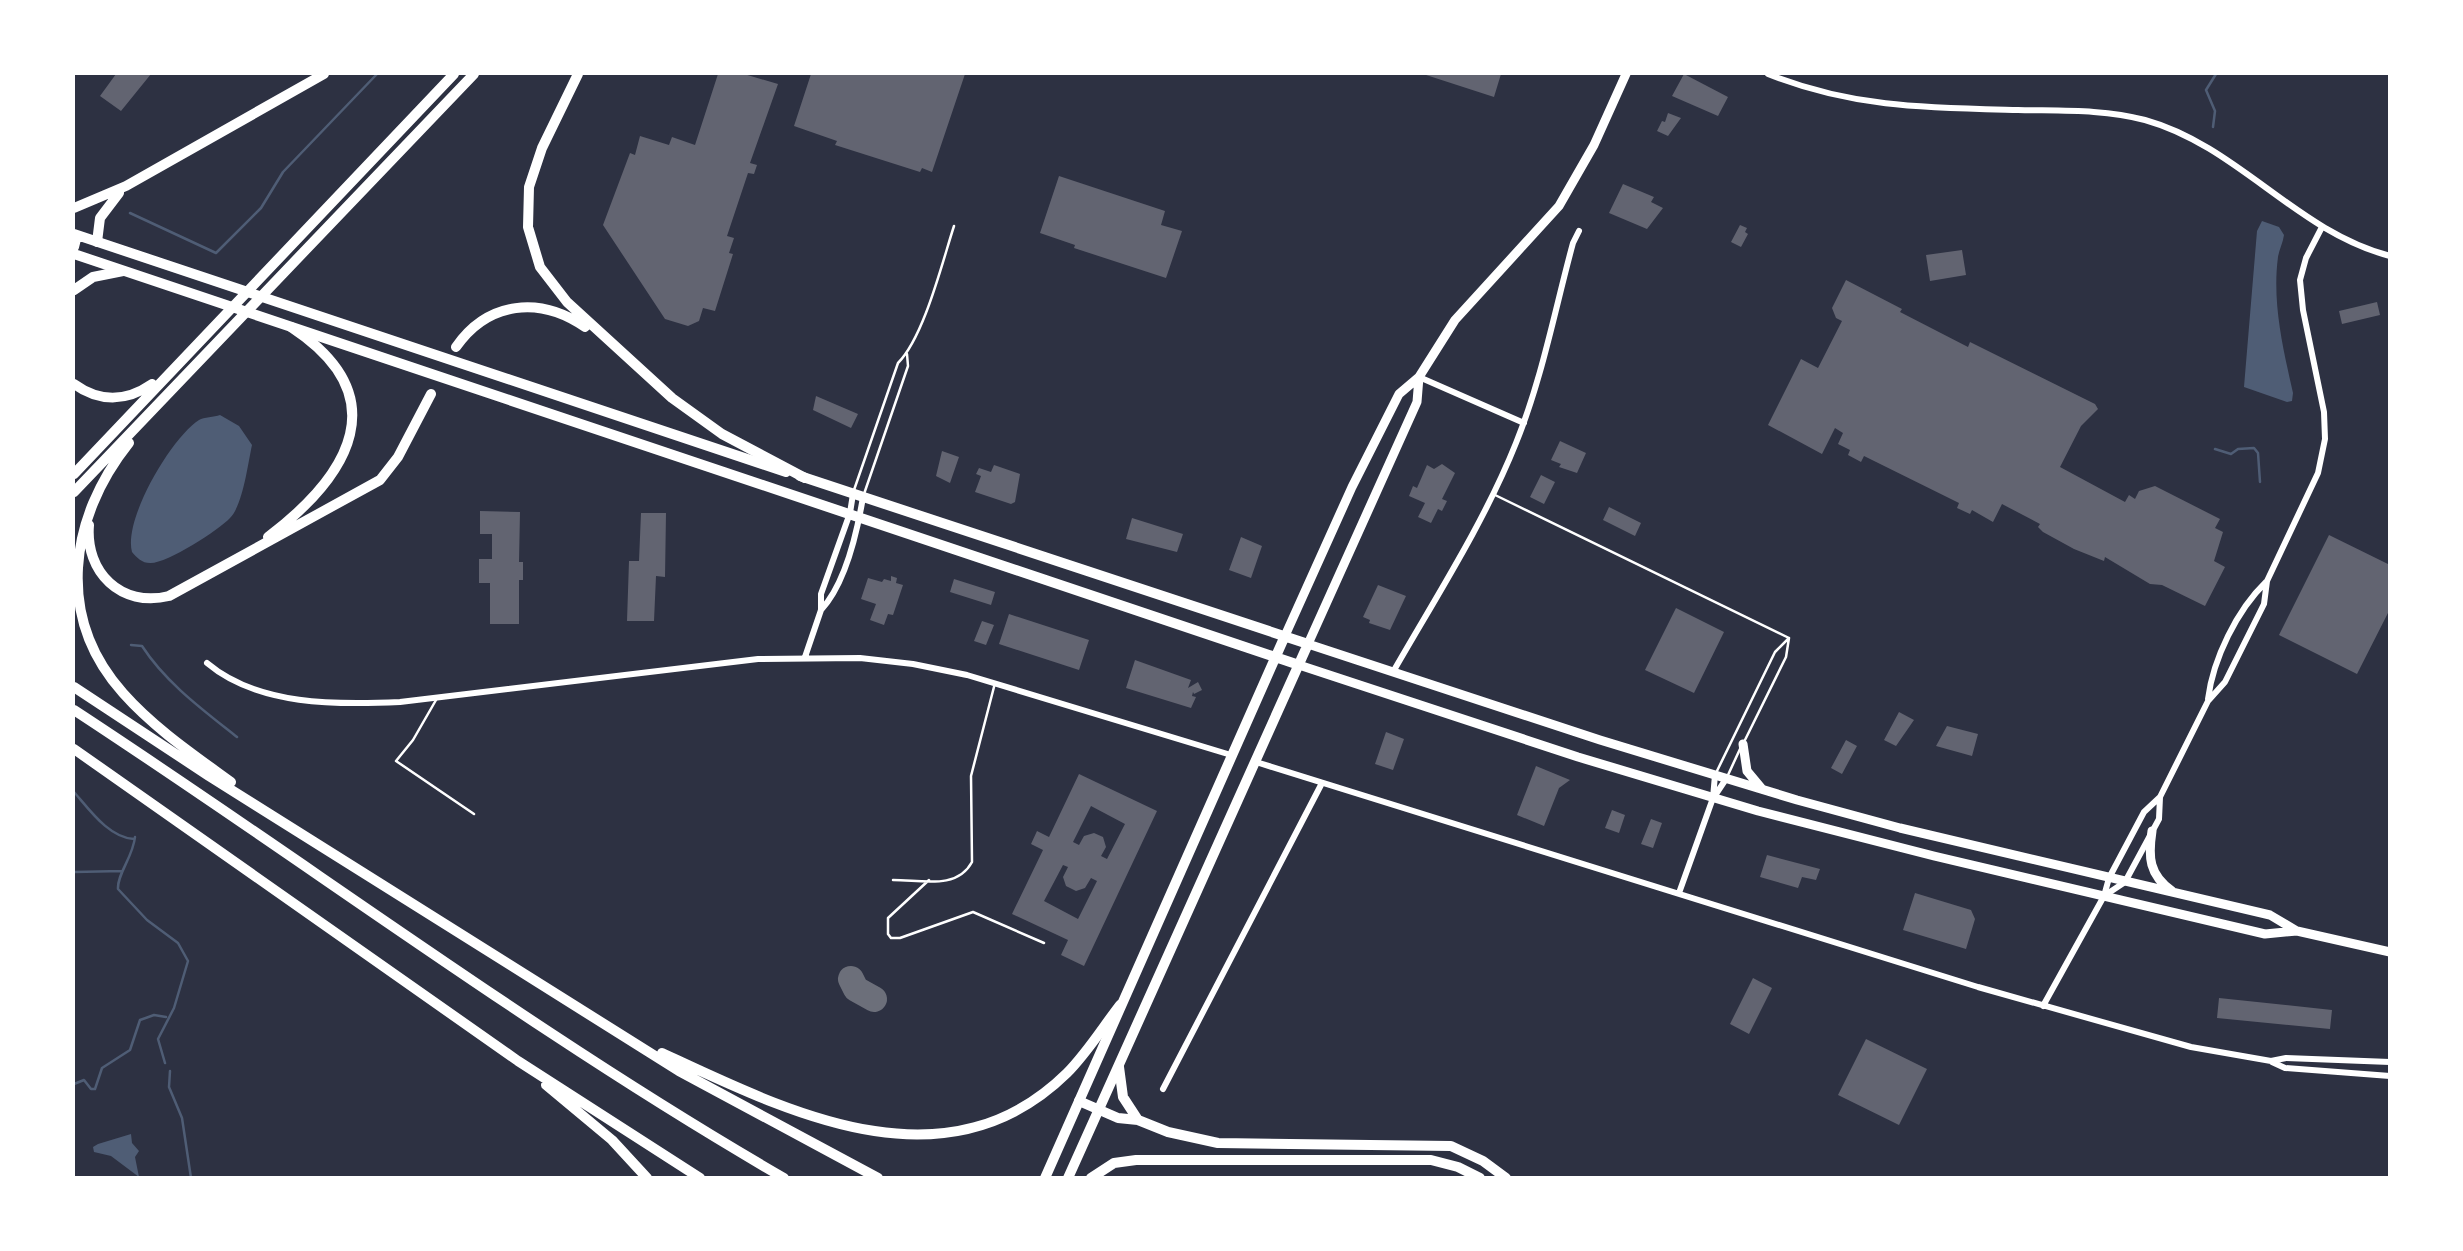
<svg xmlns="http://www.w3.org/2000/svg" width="2463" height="1251" viewBox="0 0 2463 1251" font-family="Literata,serif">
<rect width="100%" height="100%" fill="#2d3142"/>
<path fill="#4f5d75" d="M2262,221L2279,227L2284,235C2283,243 2279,250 2278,257C2272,303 2283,348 2293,393L2292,401L2287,402L2244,387L2257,231Z
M220,415L239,426L252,445C248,463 243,505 230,518C219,530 166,564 150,563C142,563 137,558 132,552C123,519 172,437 199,420C204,417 214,417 220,415Z
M131,1134L132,1143L139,1151L135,1157L139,1177L111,1156L94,1152L93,1147L98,1144Z"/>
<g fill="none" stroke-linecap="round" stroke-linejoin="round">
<path stroke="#4f5d75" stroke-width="2.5" d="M2213,127L2215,111L2206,90L2216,74
M130,213L216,253L261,208L283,172L377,74
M2215,449L2231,454L2238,449L2254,448L2258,453L2260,482
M131,645L142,646C166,683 203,710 237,737
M74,792C89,809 109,838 134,839
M135,837C133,857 117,874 118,889L147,920L178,943L188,961L174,1008L158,1039L165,1063
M74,872L122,871
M170,1071L169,1087L182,1118L191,1178
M74,1084L84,1080L91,1089H95L102,1068L130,1050L140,1020L154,1015L166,1017"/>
<path stroke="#6c6f7a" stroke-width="26" d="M851,979L856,989L874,999"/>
</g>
<path fill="#626471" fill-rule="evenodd" d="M116,74H151L121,111L100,96Z
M718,74H744L778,84L750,163L757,165L754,174L748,173L727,236L734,238L729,253L733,254L715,311L703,308L699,321L688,326L665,319L603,225L630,153L635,155L640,136L669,145L672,137L695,145Z
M811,74H965L932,172L922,168L920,172L835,145L837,141L794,126Z
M1423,74H1501L1494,97Z
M1684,74L1728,97L1718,116L1672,96Z
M1668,113L1681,118L1668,136L1657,131L1662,121L1665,122Z
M1059,176L1165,211L1161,225L1182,231L1166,278L1074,248L1075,245L1040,233Z
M1623,184L1654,197L1651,202L1663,208L1647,229L1609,213Z
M1740,225L1747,228L1745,232L1748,234L1741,247L1731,242Z
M1962,250L1966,275L1930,281L1926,255Z
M1846,280L1902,309L1900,312L1968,347L1970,342L2095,404L2098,409L2081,426L2060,467L2125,502L2129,495L2135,499L2139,491L2155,486L2220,519L2215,528L2223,532L2214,561L2225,567L2205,606L2162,585L2150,584L2105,557L2104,561L2074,549L2043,532L2038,527L2040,524L2002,504L1993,522L1972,510L1970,514L1957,508L1959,503L1864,456L1861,462L1848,455L1850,450L1838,444L1843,433L1835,428L1822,454L1768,425L1801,359L1818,368L1842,321L1836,318L1832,308Z
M2377,302L2380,315L2342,324L2339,311Z
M816,396L858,414L851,428L813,410Z
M1560,441L1586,453L1577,473L1559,467L1561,464L1551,460Z
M942,451L959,457L950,483L936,476Z
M1442,464L1455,473L1442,499L1447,501L1442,511L1438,509L1431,523L1418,517L1425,503L1409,496L1413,486L1417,488L1427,465L1434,469Z
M994,465L1020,474L1015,502L1011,504L975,492L981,476L976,474L979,468L991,472Z
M1541,475L1555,482L1544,504L1530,497Z
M1609,507L1641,523L1635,536L1603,520Z
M480,511L520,512L519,562H523V580H519V624H490V583H479V559H492V534H480Z
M641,513H666L665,577L656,576L654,621H627L629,561H639Z
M1132,518L1183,534L1177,552L1126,539Z
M2329,535L2390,565V609L2357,674L2279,635Z
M1241,537L1262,546L1251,578L1229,570Z
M891,576L897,578L896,583L903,585L893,615L888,614L884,625L870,620L876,604L861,599L868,578L882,582L884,579L891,581Z
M954,579L995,592L991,605L950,592Z
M1378,585L1406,596L1390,630L1369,623L1370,620L1363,617Z
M1676,608L1724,632L1694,693L1645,670Z
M1009,614L1089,640L1079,670L999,644Z
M982,621L994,625L986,645L974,641Z
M1135,660L1191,680L1188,688L1198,682L1202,690L1194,694L1193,692L1192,696L1196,697L1191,708L1126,688Z
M1899,712L1914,720L1896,746L1884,740Z
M1947,726L1978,734L1972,756L1936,746Z
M1386,732L1404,739L1393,770L1375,764Z
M1846,740L1857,746L1842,774L1831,768Z
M1536,766L1570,780L1559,788L1544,826L1517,815Z
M1079,774L1157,811L1084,966L1061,955L1068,940L1012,914L1043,850L1031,844L1037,831L1049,837ZM1091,806L1125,824L1107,859L1101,856L1106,847L1103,837L1094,833L1084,836L1079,845L1073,842ZM1063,865L1068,867L1063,877L1066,886L1076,891L1085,888L1091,878L1097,881L1078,919L1044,901Z
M1612,810L1625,815L1619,833L1605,828Z
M1651,819L1662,823L1653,848L1641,844Z
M1767,855L1820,869L1816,880L1802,877L1798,888L1760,877Z
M1915,893L1971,910L1975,919L1966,949L1903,930Z
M1753,978L1772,988L1749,1034L1730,1024Z
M2219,998L2332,1010L2330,1029L2217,1018Z
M1866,1039L1927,1069L1899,1125L1838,1095Z"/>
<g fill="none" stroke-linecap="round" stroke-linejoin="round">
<path stroke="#fff" stroke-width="2.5" d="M854,490L898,363C924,337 942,263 954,226
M864,494L908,366L907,354
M1493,494L1789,638
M436,700L413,740L396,761L474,814
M1745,740L1786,657L1789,638
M1716,773L1775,652L1789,638
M1728,775L1740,749
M893,880C922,880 957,890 972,862L971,776L995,683
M929,880L888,918V934L891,938H900L973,912L1044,943"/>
<path stroke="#fff" stroke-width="6" d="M1768,74C1853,108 1929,108 2018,110C2061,111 2103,109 2145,120C2238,146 2297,232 2390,256
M1419,377L1524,423
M821,610C846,583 857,533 863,497
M805,657L821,610V594L850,513L853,494
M207,663C258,706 337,705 400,702L758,659L860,658L913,664L967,675L1231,755
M1393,672C1436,597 1484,523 1516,443C1542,379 1555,309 1573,243L1579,231
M2208,699C2213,659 2237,610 2266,582
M1256,762L1978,987L2191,1047L2271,1061L2286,1058L2390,1062
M1714,797L1726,779
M1679,893L1713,798L1715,775
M2104,896L2125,882L2159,819L2160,797
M2043,1006L2104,896L2109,878L2144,812L2160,797L2208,701L2225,682L2264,604L2267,581L2318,473L2325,439L2324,412L2303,310L2300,280L2306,258L2322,227
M2272,1062L2285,1068L2390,1076
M1163,1089L1322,783"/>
<path stroke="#fff" stroke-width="9" d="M1419,377L1417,402L1308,644L1600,740L1797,800L1900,828L2270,915L2297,931
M1284,638L1352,487L1399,394L1419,377L1455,320L1559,206L1594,145L1626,74
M1299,665L1578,757L1758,811L1934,856L2265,934L2297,931L2390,952
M1743,744L1747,771L1762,789
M2152,831C2148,857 2149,875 2172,891"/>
<path stroke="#fff" stroke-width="10" d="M74,234L786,472
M74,247L77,235
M74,254L1299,665
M800,476L1308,644L1068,1178
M1045,1178L1284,638"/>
<path stroke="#fff" stroke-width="10" d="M578,74L542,148L529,187L528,227L540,267L567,302L672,398L722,434L805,478
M74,208L126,186L324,74
M97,242L100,218L119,193
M74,290L93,277L123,271
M456,347C488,301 540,296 585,327
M74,384C99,402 126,402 152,384
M129,443C69,518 55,617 123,693C154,728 194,755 231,782
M74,474L454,74
M74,492L474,74
M89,525C85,572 121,608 169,596L380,480L398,457L431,394
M268,537C351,474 396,396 291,327
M74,687L209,776L679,1071L878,1178
M74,710C311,865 538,1036 784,1178
M74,749L518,1061L700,1178
M662,1053C789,1112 946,1192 1067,1073C1087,1053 1103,1027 1120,1005
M1119,1067L1123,1097L1138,1120
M546,1085L612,1140L647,1178
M1079,1101L1118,1118L1138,1120L1168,1132L1218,1143L1451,1146L1483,1161L1506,1178
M1091,1178L1114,1163L1136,1160H1431L1458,1167L1480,1178"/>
</g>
<rect width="2463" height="1251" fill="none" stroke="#ffffff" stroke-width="150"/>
</svg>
